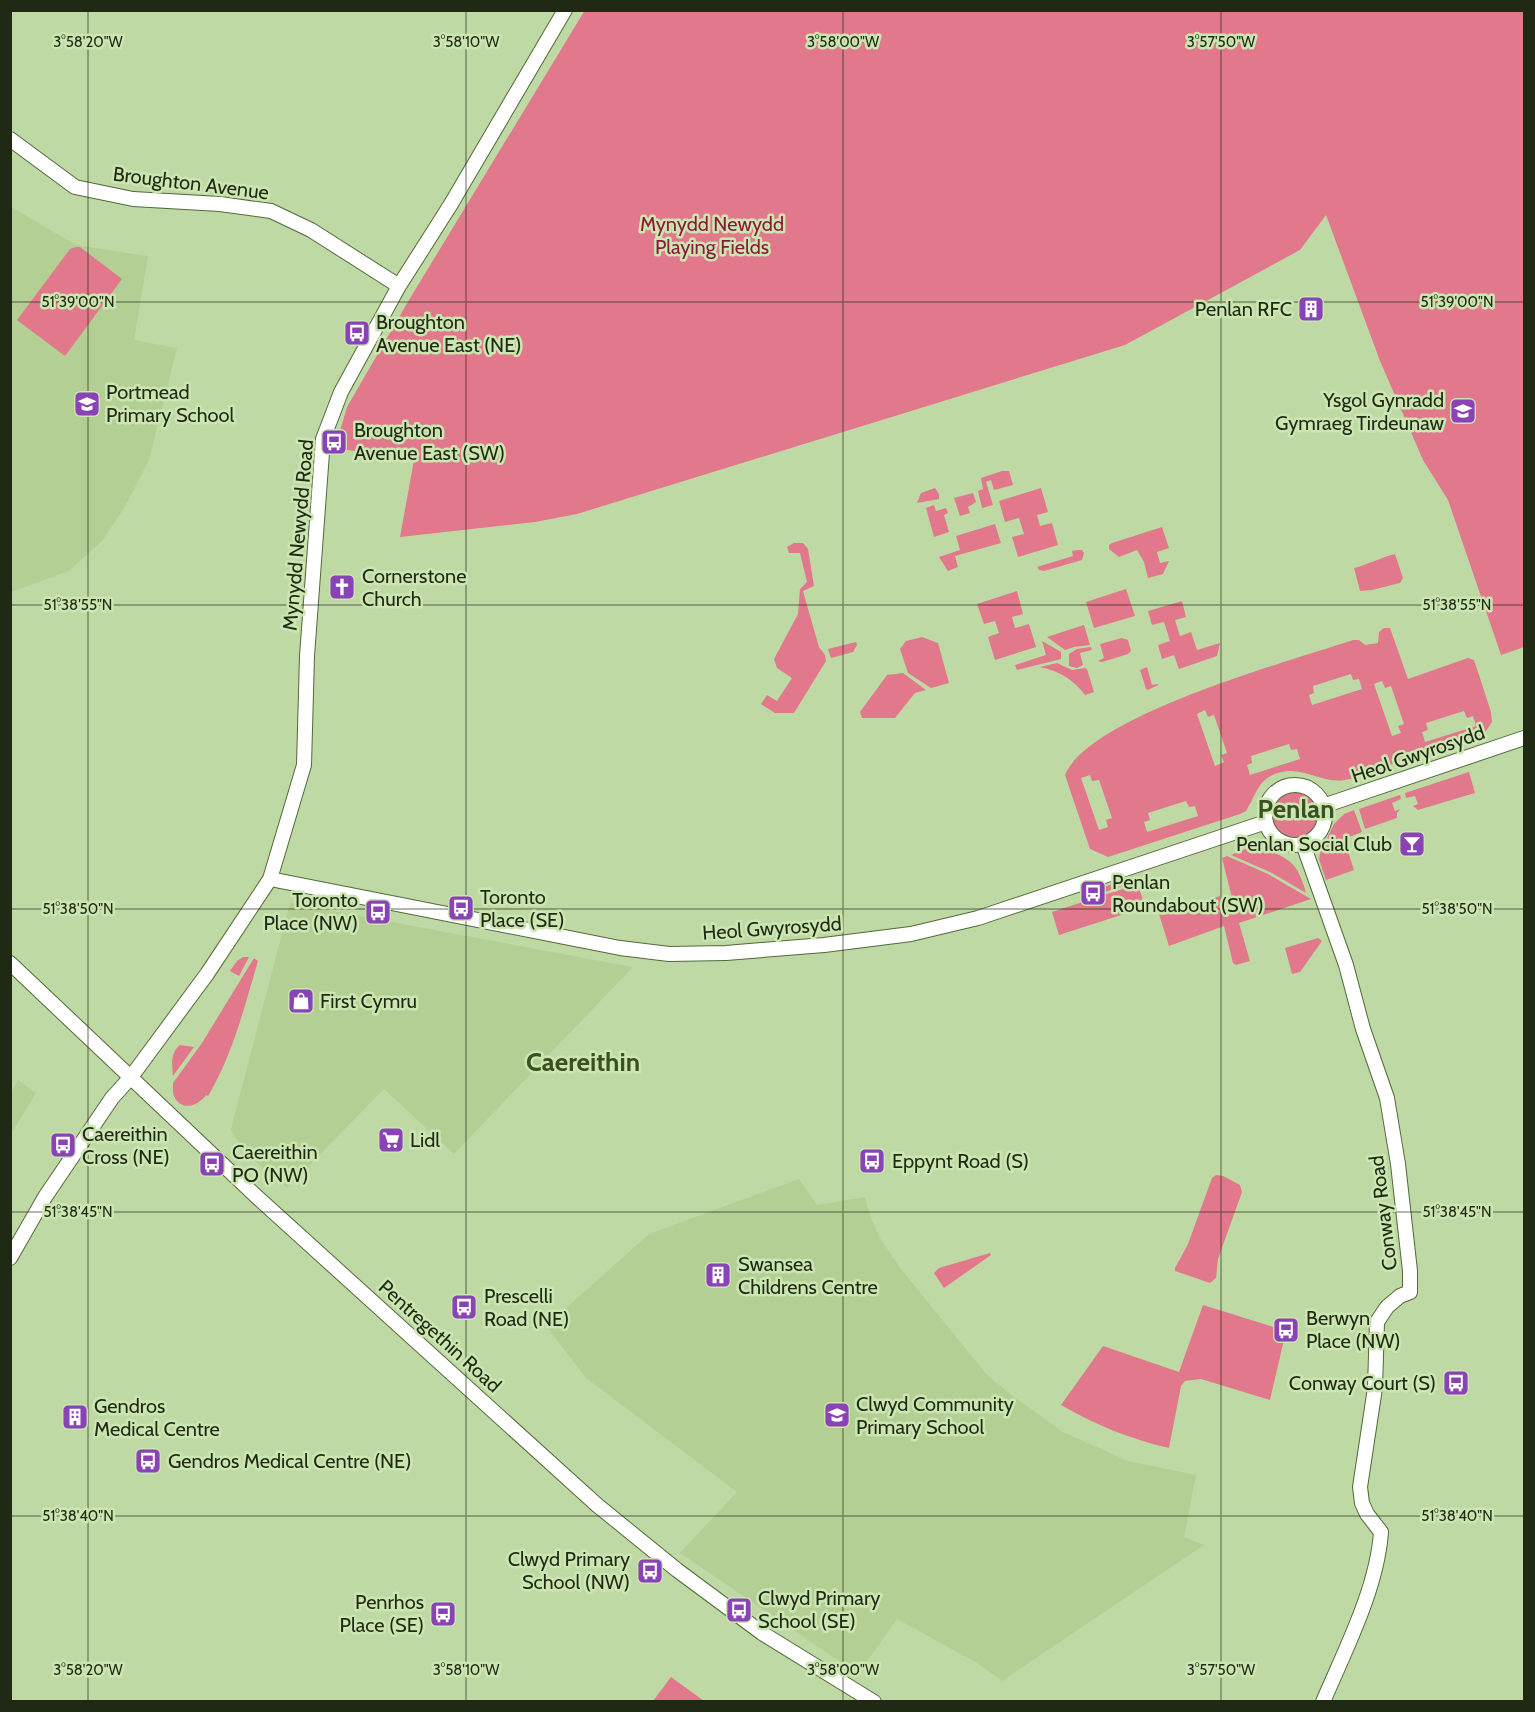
<svg xmlns="http://www.w3.org/2000/svg" width="1535" height="1712" viewBox="0 0 1535 1712" font-family="Cabin,sans-serif">
<rect width="100%" height="100%" fill="#bfd9a5"/>
<path fill="#b3cf94" d="M11,207L76,245L148,256L134,340L177,348L149,460L126,505L102,541L69,571L11,592Z
M290,903L633,967L454,1154L384,1089L287,1188L243,1151L231,1129Z
M18,1080L36,1093L11,1134V1092Z
M799,1179L817,1205L865,1197L871,1219L881,1240L901,1269L987,1375L1014,1397L1063,1432L1128,1461L1196,1475L1184,1537L1204,1545L1002,1681L977,1663L897,1619L858,1674L680,1553L737,1492L586,1378L546,1326L649,1234Z"/>
<path fill="#e1788c" fill-rule="evenodd" d="M585,10L1524,11V647L1501,655L1448,500L1423,460L1380,361L1326,215L1300,250L1125,345L577,514L535,522L400,537L414,460L335,448L347,407L409,300Z
M76,247H80L122,279L65,356L17,320L70,249Z
M1002,471H1009L1013,485L994,490L991,480L986,482L993,505L982,508L978,491L983,489L981,478Z
M935,488L939,494V499L917,503L921,493Z
M1041,488L1048,512L1037,515L1040,526L1052,523L1058,545L1018,557L1012,537L1024,534L1019,518L1005,522L999,501Z
M973,493L976,502L968,507L970,513L960,516L954,498Z
M934,505L936,511L946,508L948,513L944,515L949,532L934,537L926,508Z
M995,524L1001,543L955,556L958,567L948,571L939,557L960,550L956,536Z
M1162,527L1169,548L1157,552L1160,563L1169,561L1163,574L1148,578L1144,562L1137,550L1119,557L1109,549V545L1112,543Z
M794,543H803L808,549L814,586L803,591L819,647L825,655L826,661L794,713H775L761,704L767,695L777,701L792,678L777,668L774,659L798,614L800,589L807,582L800,553H789L787,547Z
M1077,550H1082L1084,553L1082,560L1044,571L1039,570L1037,567L1073,556L1072,551Z
M1395,554L1403,578L1400,583L1372,590L1360,591L1354,568C1369,564 1380,558 1395,554Z
M1126,589L1135,616L1094,628L1086,602Z
M1017,591L1023,614L1012,617L1015,628L1029,624L1036,647L995,660L988,637L999,633L995,621L984,624L977,604Z
M1182,601L1186,617L1175,620L1180,636L1191,632L1197,650L1220,643L1217,656L1179,669L1174,655L1162,659L1158,645L1170,641L1164,622L1152,625L1148,611Z
M1084,625L1090,645L1074,647L1065,650L1047,637Z
M1384,628H1390L1408,679L1468,658L1474,660L1491,712L1492,722L1482,737C1456,745 1429,752 1402,761C1384,767 1364,776 1345,780C1323,784 1304,767 1282,772C1258,777 1257,794 1246,811L1240,814L1108,857L1090,849L1065,775C1090,715 1291,661 1353,640H1359L1365,645L1378,643L1379,632ZM1351,674L1353,680L1359,679L1362,689L1312,705L1309,695L1314,693L1313,686ZM1382,681L1385,688L1391,686L1404,724L1398,726L1401,733L1392,736L1374,684ZM1205,710L1208,717L1214,715L1227,753L1221,755L1224,762L1215,766L1197,714ZM1464,711L1467,718L1473,716L1476,726L1425,742L1422,732L1428,730L1426,723ZM1289,744L1291,750L1297,749L1300,759L1250,775L1247,765L1252,763L1251,756ZM1090,775L1092,781L1099,780L1112,818L1106,820L1108,827L1099,830L1081,778ZM1186,801L1189,807L1195,806L1198,816L1147,832L1144,822L1150,820L1148,813Z
M922,637L938,643L949,683L931,688L908,673L900,649L906,641Z
M1122,638L1128,640L1131,651L1128,654L1102,662L1098,661L1104,658L1100,644Z
M1042,641L1061,652V659L1017,670L1015,665L1046,655Z
M856,642L857,645L853,652L831,658L828,649Z
M1091,647L1092,650L1080,653L1083,665L1077,668L1069,666V654L1077,649Z
M1057,663L1072,670L1085,668L1087,669L1094,692L1085,695C1073,679 1059,671 1040,667Z
M1147,667L1152,685L1158,684V685L1148,690L1146,689L1140,670Z
M903,673L926,690L915,693L895,718H862L860,712L887,675Z
M1469,772L1475,793L1418,810L1413,806L1418,804L1415,796L1406,798L1405,793Z
M1271 815a23 23 0 1 1 46 0a23 23 0 1 1-46 0Z
M1400,795L1401,799L1392,803L1395,811L1400,809L1397,813V818L1365,829L1359,809Z
M1354,810L1362,832L1344,839L1354,870L1326,880L1319,859L1320,853L1334,824L1344,814Z
M1248,848C1264,848 1288,855 1297,870C1301,877 1304,885 1306,893L1272,873L1231,855Z
M1227,856L1268,874L1311,899L1239,923L1250,961L1236,965L1233,963L1224,926L1169,946L1159,914L1163,915L1220,896L1222,906L1233,902L1222,858Z
M1132,877L1134,882L1105,892L1104,887Z
M1138,884L1144,904L1143,908L1059,935L1052,912Z
M1318,938L1322,941L1300,972L1292,974L1285,948Z
M243,957H249L239,976L230,971L237,961Z
M254,958L258,961C244,1008 233,1054 208,1096L206,1095C199,1105 183,1112 175,1098C172,1094 173,1087 173,1083L202,1043Z
M180,1045L194,1047L173,1076C172,1064 170,1053 180,1045Z
M1216,1175L1223,1176L1240,1185L1242,1192L1218,1259L1216,1278L1210,1283L1175,1271V1268L1188,1244L1212,1178Z
M990,1253L991,1255L944,1288L934,1273L939,1268Z
M1203,1305L1286,1331L1270,1400L1201,1379L1185,1381L1181,1386L1169,1448C1130,1439 1096,1425 1061,1405L1103,1346L1179,1372Z
M671,1677L704,1701H653Z"/>
<g fill="none" stroke-linecap="round" stroke-linejoin="round">
<defs>
<path id="tertiary" d="M10,139L75,187L133,199L220,204L271,211L311,230L399,286
M1265 815a30 30 0 1 1 60 0a30 30 0 1 1-60 0Z
M1323,806L1524,738
M1303,844L1346,965L1363,1029L1387,1098L1398,1164L1410,1271V1292L1400,1296L1387,1307L1377,1322L1375,1388L1360,1487L1362,1503L1367,1514L1381,1532C1377,1589 1345,1650 1323,1702
M270,879L620,948L669,954L726,953L824,945L911,934L978,918L1266,822
M10,963L257,1197L597,1505L677,1570L762,1633L874,1702
M10,1258L45,1197L112,1098L131,1077L207,974L270,879L304,765L307,656L323,439L341,392L399,286L451,204L565,10"/>
</defs>
<use href="#tertiary" stroke="#536939" stroke-width="16"/>
<use href="#tertiary" stroke="#fff" stroke-width="14"/>
</g>
<path fill="none" stroke="#1f2914" stroke-width="1.5" stroke-opacity="0.45" d="M88,10V1702M466,10V1702M843,10V1702M1221,10V1702M10,302H1524M10,605H1524M10,909H1524M10,1212H1524M10,1516H1524"/>
<defs>
<symbol id="building-square" viewBox="-11 -11 22 22"><rect x="-9" y="-9" width="18" height="18" rx="4" fill="#8943b7" stroke="#cce6b1"/><path d="M-4-6H4V6H1V3H-1V6H-4ZM-2.5-4.3h1.7v1.8h-1.7ZM.8-4.3h1.7v1.8H.8ZM-2.5-1h1.7V.8h-1.7ZM.8-1h1.7V.8H.8Z" fill="#fff"/></symbol>
<symbol id="bus-square" viewBox="-11 -11 22 22"><rect x="-9" y="-9" width="18" height="18" rx="4" fill="#8943b7" stroke="#cce6b1"/><path d="M-5-6H5V4H4V6H2V4H-2V6H-4V4H-5ZM-3.5-4V0h7V-4ZM-3.5 1.2v1.5H-2V1.2ZM2 1.2v1.5H3.5V1.2Z" fill="#fff"/></symbol>
<symbol id="school-square" viewBox="-11 -11 22 22"><rect x="-9" y="-9" width="18" height="18" rx="4" fill="#8943b7" stroke="#cce6b1"/><path d="M0-5L7-2L0 1L-7-2ZM-4 1L0 2.5L4 1V4Q0 6-4 4Z" fill="#fff"/></symbol>
<symbol id="church-square" viewBox="-11 -11 22 22"><rect x="-9" y="-9" width="18" height="18" rx="4" fill="#8943b7" stroke="#cce6b1"/><path d="M-1.2-6h2.4v3.5h3.3v2.4h-3.3V6h-2.4V-.1h-3.3v-2.4h3.3Z" fill="#fff"/></symbol>
<symbol id="bar-square" viewBox="-11 -11 22 22"><rect x="-9" y="-9" width="18" height="18" rx="4" fill="#8943b7" stroke="#cce6b1"/><path d="M-6-5H6L.8 .8V4.5H3.5V6h-7V4.5H-.8V.8Z" fill="#fff"/></symbol>
<symbol id="shop-square" viewBox="-11 -11 22 22"><rect x="-9" y="-9" width="18" height="18" rx="4" fill="#8943b7" stroke="#cce6b1"/><path d="M-5-2.5h2.3a2.7 3.5 0 0 1 5.4 0H5L5.5 6h-11ZM-1.5-2.5h3a1.5 2.3 0 0 0-3 0Z" fill="#fff"/></symbol>
<symbol id="supermarket-square" viewBox="-11 -11 22 22"><rect x="-9" y="-9" width="18" height="18" rx="4" fill="#8943b7" stroke="#cce6b1"/><path d="M-6-5.5h2.5l.6 2H6L4.5 2H-2.5L-4.4-4H-6ZM-1.5 3.2a1.3 1.3 0 1 0 .1 0ZM3 3.2a1.3 1.3 0 1 0 .1 0Z" fill="#fff"/></symbol>
</defs>
<g fill-rule="evenodd">
<use href="#building-square" x="1296" y="294" width="30" height="30"/>
<use href="#bus-square" x="342" y="318" width="30" height="30"/>
<use href="#school-square" x="72" y="389" width="30" height="30"/>
<use href="#school-square" x="1448" y="396" width="30" height="30"/>
<use href="#bus-square" x="319" y="427" width="30" height="30"/>
<use href="#church-square" x="327" y="572" width="30" height="30"/>
<use href="#bar-square" x="1397" y="829" width="30" height="30"/>
<use href="#bus-square" x="1078" y="878" width="30" height="30"/>
<use href="#bus-square" x="446" y="893" width="30" height="30"/>
<use href="#bus-square" x="363" y="897" width="30" height="30"/>
<use href="#shop-square" x="286" y="986" width="30" height="30"/>
<use href="#supermarket-square" x="376" y="1125" width="30" height="30"/>
<use href="#bus-square" x="48" y="1130" width="30" height="30"/>
<use href="#bus-square" x="857" y="1146" width="30" height="30"/>
<use href="#bus-square" x="197" y="1149" width="30" height="30"/>
<use href="#building-square" x="703" y="1260" width="30" height="30"/>
<use href="#bus-square" x="449" y="1292" width="30" height="30"/>
<use href="#bus-square" x="1271" y="1315" width="30" height="30"/>
<use href="#bus-square" x="1441" y="1368" width="30" height="30"/>
<use href="#school-square" x="822" y="1400" width="30" height="30"/>
<use href="#building-square" x="60" y="1402" width="30" height="30"/>
<use href="#bus-square" x="133" y="1446" width="30" height="30"/>
<use href="#bus-square" x="635" y="1556" width="30" height="30"/>
<use href="#bus-square" x="724" y="1595" width="30" height="30"/>
<use href="#bus-square" x="428" y="1599" width="30" height="30"/>
</g>
<g text-anchor="middle" stroke-width="5" stroke-linejoin="round" paint-order="stroke">
<g font-size="20" fill="#1f2914" stroke="#cce6b1">
<text transform="translate(191 183) rotate(7)" y="7">Broughton Avenue</text>
<text transform="translate(298 535) rotate(-85)" y="7">Mynydd Newydd Road</text>
<text transform="translate(1418 754) rotate(-19)" y="7">Heol Gwyrosydd</text>
<text transform="translate(772 928) rotate(-4)" y="7">Heol Gwyrosydd</text>
<text transform="translate(1383 1213) rotate(-97)" y="7">Conway Road</text>
<text transform="translate(440 1336) rotate(42)" y="7">Pentregethin Road</text>
</g>
<g font-size="20" fill="#8c193c" stroke="#cce6b1">
<text x="712" y="231">Mynydd Newydd<tspan x="712" dy="23">Playing Fields</tspan></text>
</g>
<g font-size="20" fill="#1f2914" stroke="#cce6b1" text-anchor="start">
<text x="1292" y="316" text-anchor="end">Penlan RFC</text>
<text x="376" y="329">Broughton<tspan x="376" dy="23">Avenue East (NE)</tspan></text>
<text x="106" y="399">Portmead<tspan x="106" dy="23">Primary School</tspan></text>
<text x="1444" y="407" text-anchor="end">Ysgol Gynradd<tspan x="1444" dy="23">Gymraeg Tirdeunaw</tspan></text>
<text x="354" y="437">Broughton<tspan x="354" dy="23">Avenue East (SW)</tspan></text>
<text x="362" y="583">Cornerstone<tspan x="362" dy="23">Church</tspan></text>
<text x="1392" y="851" text-anchor="end">Penlan Social Club</text>
<text x="1112" y="889">Penlan<tspan x="1112" dy="23">Roundabout (SW)</tspan></text>
<text x="480" y="904">Toronto<tspan x="480" dy="23">Place (SE)</tspan></text>
<text x="358" y="907" text-anchor="end">Toronto<tspan x="358" dy="23">Place (NW)</tspan></text>
<text x="320" y="1008">First Cymru</text>
<text x="82" y="1141">Caereithin<tspan x="82" dy="23">Cross (NE)</tspan></text>
<text x="410" y="1147">Lidl</text>
<text x="232" y="1159">Caereithin<tspan x="232" dy="23">PO (NW)</tspan></text>
<text x="892" y="1168">Eppynt Road (S)</text>
<text x="738" y="1271">Swansea<tspan x="738" dy="23">Childrens Centre</tspan></text>
<text x="484" y="1303">Prescelli<tspan x="484" dy="23">Road (NE)</tspan></text>
<text x="1306" y="1325">Berwyn<tspan x="1306" dy="23">Place (NW)</tspan></text>
<text x="1436" y="1390" text-anchor="end">Conway Court (S)</text>
<text x="856" y="1411">Clwyd Community<tspan x="856" dy="23">Primary School</tspan></text>
<text x="94" y="1413">Gendros<tspan x="94" dy="23">Medical Centre</tspan></text>
<text x="168" y="1468">Gendros Medical Centre (NE)</text>
<text x="630" y="1566" text-anchor="end">Clwyd Primary<tspan x="630" dy="23">School (NW)</tspan></text>
<text x="758" y="1605">Clwyd Primary<tspan x="758" dy="23">School (SE)</tspan></text>
<text x="424" y="1609" text-anchor="end">Penrhos<tspan x="424" dy="23">Place (SE)</tspan></text>
</g>
<g font-size="26" font-weight="bold" fill="#3b5021" stroke="#cce6b1">
<text x="1296" y="818">Penlan</text>
<text x="583" y="1071">Caereithin</text>
</g>
</g>
<g font-size="15" text-anchor="middle" fill="#1f2914" stroke="#cce6b1" stroke-width="5" stroke-linejoin="round" paint-order="stroke">
<text x="88" y="47">3°58'20"W</text>
<text x="466" y="47">3°58'10"W</text>
<text x="843" y="47">3°58'00"W</text>
<text x="1221" y="47">3°57'50"W</text>
<text x="78" y="307">51°39'00"N</text>
<text x="1457" y="307">51°39'00"N</text>
<text x="78" y="610">51°38'55"N</text>
<text x="1457" y="610">51°38'55"N</text>
<text x="78" y="914">51°38'50"N</text>
<text x="1457" y="914">51°38'50"N</text>
<text x="78" y="1217">51°38'45"N</text>
<text x="1457" y="1217">51°38'45"N</text>
<text x="78" y="1521">51°38'40"N</text>
<text x="1457" y="1521">51°38'40"N</text>
<text x="88" y="1675">3°58'20"W</text>
<text x="466" y="1675">3°58'10"W</text>
<text x="843" y="1675">3°58'00"W</text>
<text x="1221" y="1675">3°57'50"W</text>
</g>
<rect width="1535" height="1712" fill="none" stroke="#1f2914" stroke-width="24"/>
</svg>
